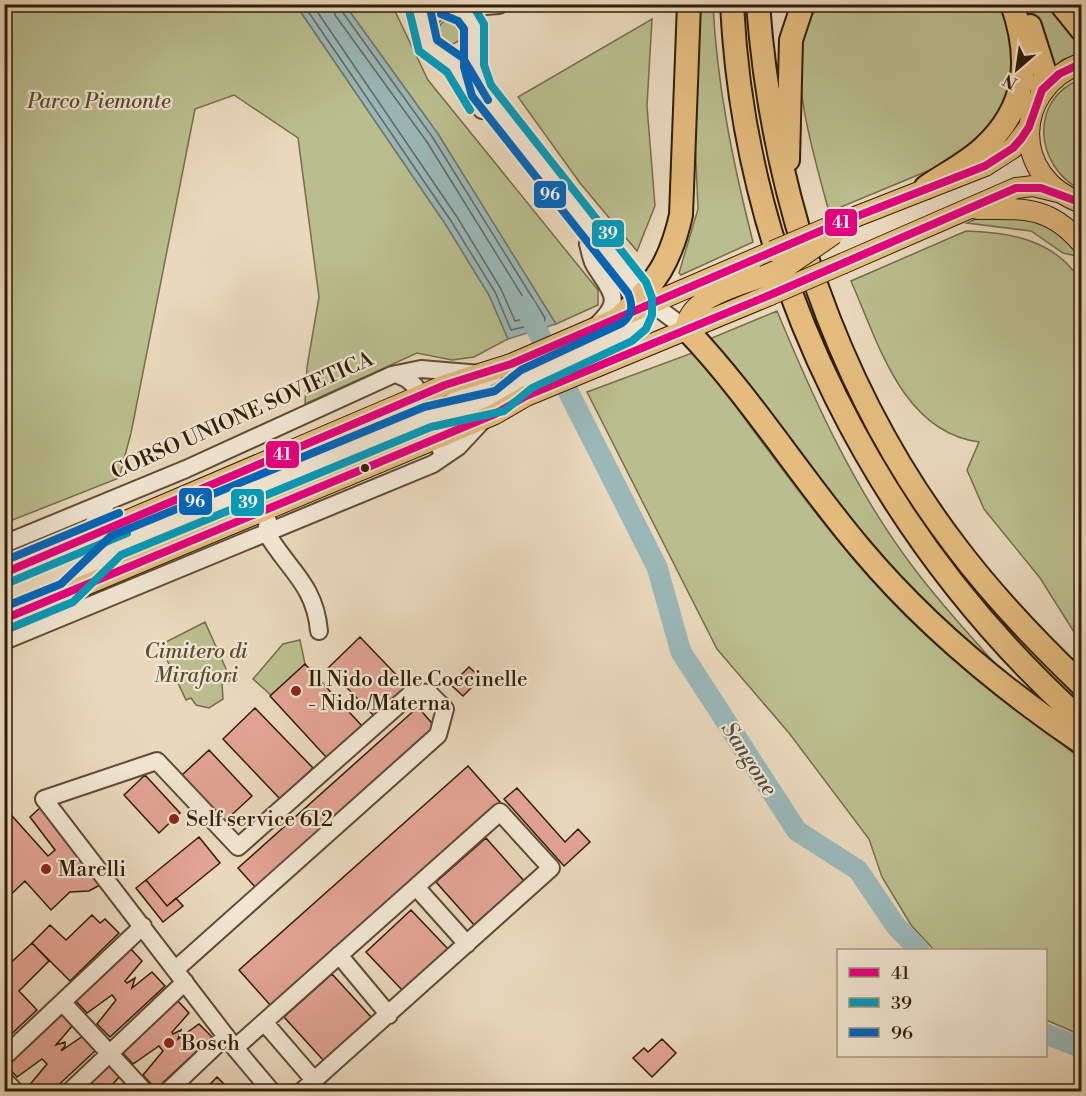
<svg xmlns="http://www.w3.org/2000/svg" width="1086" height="1096" viewBox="0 0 1086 1096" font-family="'Libre Bodoni',serif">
<rect width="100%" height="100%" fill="#e9d8bc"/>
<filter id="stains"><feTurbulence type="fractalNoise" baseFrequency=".00333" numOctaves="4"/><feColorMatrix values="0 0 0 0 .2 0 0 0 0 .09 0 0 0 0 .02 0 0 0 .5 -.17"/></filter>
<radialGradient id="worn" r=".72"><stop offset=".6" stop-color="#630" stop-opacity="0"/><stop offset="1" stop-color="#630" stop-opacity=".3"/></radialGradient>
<path fill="#babe8e" stroke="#756e49" stroke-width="1.5" d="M1007,4L1018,38L1005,112L954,160L829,212C815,159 793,89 801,34C803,24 809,14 813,5Z
M4,5H296L446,225L489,295L508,339L474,357L452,360L417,353L305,404L307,367L319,297L298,138L234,95L195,109L131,433L119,478L5,523Z
M345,5H392L428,80L598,290V305L556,324L438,134Z
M697,5H713C717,86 733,163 753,242L681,275L679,273L698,209L695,138L698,83Z
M1024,5H1054L1081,40V53L1062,60L1053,68Z
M652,19L647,106L655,206L637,251L580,183L518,97Z
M438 32a12 12 0 1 1 24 0a12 12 0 1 1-24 0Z
M1081,79H1082L1081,190C1035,167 1028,99 1081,79Z
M985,215L1031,216L1067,237L1081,257L1063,253L1031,231L967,223Z
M966,231C1009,232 1053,240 1078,277L1081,643L1040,578L984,509L967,470L979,442C902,432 878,342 851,281Z
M777,311C814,400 854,489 913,567C942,606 976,642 1008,678L899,580L707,340Z
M692,353L708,369C777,461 843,559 928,637C976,681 1030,719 1081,759V1035L1046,1020V950H934L911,925L882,877L869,839L789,733L717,649L587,392Z
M205,622L231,680L222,684L223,699L209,708L196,705L191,698L186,700L160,645Z
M300,640L305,664L271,695L253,679L283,644Z"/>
<path fill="#9ab8b8" stroke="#707a70" stroke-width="1.5" d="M296,5H345L438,134L556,324L508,339L489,295L446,225Z"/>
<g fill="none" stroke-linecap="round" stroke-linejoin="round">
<path stroke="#656a5e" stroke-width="1.5" d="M303,4L451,221L495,292L511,330L544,322L545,318L433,138L341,10L340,4
M312,4L457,217L501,289L515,321L532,317L533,313L427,142L335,15L333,4"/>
<path stroke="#9ab8b8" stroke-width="21" d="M525,306L657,567L681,652L797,831L858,870L895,925L919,950
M1046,1034L1082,1048"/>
</g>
<path fill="#e2a494" stroke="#301d04" stroke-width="1.5" d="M360,637L407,686L375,717L328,668Z
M305,664L362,726L327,758L270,696Z
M469,667L481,678L463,696L451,685Z
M418,707L436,728L256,888L238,868Z
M255,708L313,768L280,799L223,739Z
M209,750L252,796L225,821L182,775Z
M468,766L500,802L271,1006L239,970Z
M145,775L180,813L159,833L124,795Z
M517,788L565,842L578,829L590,842L564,866L504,799Z
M4,807L48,856L55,850L30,817L41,807L100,885L89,891L70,892L51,910L25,881L4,901Z
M199,837L220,863L167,906L146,880Z
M486,838L525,882L475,926L436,882Z
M146,880L167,906L176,898L183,906L163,922L136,888Z
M411,910L448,949L403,991L366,952Z
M92,915L100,923L105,919L119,933L70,981L32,943L50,925L66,940Z
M32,943L49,961L19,991L37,1010L4,1041V969Z
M131,949L142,961L125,981L127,983L135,978L132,988L152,972L165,986L110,1037L97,1024L116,1000L112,995L87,1013L75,1000Z
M332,974L372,1018L324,1061L284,1017Z
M177,1000L189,1013L172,1032L173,1034L181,1030L178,1039L199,1024L212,1037L156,1089L143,1075L163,1051L159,1046L133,1064L122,1052Z
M61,1013L73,1025L56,1045L65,1042V1046L61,1051L83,1036L96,1050L51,1092H31L27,1088L47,1064L42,1059L17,1077L5,1064Z
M662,1039L676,1053L652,1077L633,1058L644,1048L648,1052Z
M108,1064L120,1076L106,1092H78Z
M217,1077L232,1092H203V1091Z"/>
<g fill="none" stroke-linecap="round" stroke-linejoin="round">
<defs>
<path id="minor" d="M418,4L428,46L455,65L482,110
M457,8L499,5
M425,30L427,21L440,9L457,8L471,18L475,34L474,66L481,90L637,287L644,306L640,320L632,329L526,379L500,401
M588,244C590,251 591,260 595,266C612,293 624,300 596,326
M643,297L686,329
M396,374L407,379L415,386L441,450
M433,414L494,374
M268,521L266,532C287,569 315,584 319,631
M83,540L108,501
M4,544L186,469L392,375L421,369L481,374
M65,549L115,546L428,417L510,399
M69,590L115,546
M4,641L433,464L458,447L485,418
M416,887L467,944
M339,955L389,1015
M176,969L438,735L445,709L429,693L413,692L238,847L157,761L44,799L235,1048L272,1092
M63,1003L145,1092
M264,1022L314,1080
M235,1048L500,812L551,868L301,1092
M4,1057L143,926
M4,1080L16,1092
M69,1092L185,982
M167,1092L226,1036"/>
<path id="major" d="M1082,63C1012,89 1011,178 1082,203
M977,209C1023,209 1049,205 1082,244
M832,226L985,166L1013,148L1029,127
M844,263L1016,188L1033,186L1058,192
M686,329C687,297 740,286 764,276
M4,573L445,385L511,364L773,251
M4,619L495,414L526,396L770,295"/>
<path id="highway" d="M732,4C745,279 879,538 1082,721
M758,4C772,196 837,390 954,544C992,595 1036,641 1082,685
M1061,4L1082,30
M1030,26L1045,73L1042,90
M788,160L791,40L803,4
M926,187C945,174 967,163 983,148C1028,107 1031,58 1012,4
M622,315C656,284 671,260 681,215L689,4
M686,329C751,397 800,477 861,549C924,624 1001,688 1082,743"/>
</defs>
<use href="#minor" stroke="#5e4c32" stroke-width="20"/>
<use href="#major" stroke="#301d04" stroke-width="22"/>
<use href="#highway" stroke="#301d04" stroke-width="26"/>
<use href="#minor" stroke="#f1e6d3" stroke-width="16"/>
<use href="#major" stroke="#e4bc7e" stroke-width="20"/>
<use href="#highway" stroke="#e4bc7e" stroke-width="22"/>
<defs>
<path id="major-bridge" d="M773,251L827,228
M764,276L789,265L834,234
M770,295L844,263"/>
</defs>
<use href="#major-bridge" stroke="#301d04" stroke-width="22" stroke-linecap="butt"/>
<use href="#major-bridge" stroke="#e4bc7e" stroke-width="20"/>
<defs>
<path id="bus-1" d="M4,573L445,385L511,364L832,226L985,166L1013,148L1021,139L1029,127L1042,90L1059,74L1082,63
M4,619L495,414L526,396L770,295L1016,188H1041L1082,203"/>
<path id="bus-2" d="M408,6L419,51L447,72L470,110
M8,583L127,533
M8,629L73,602L121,555L431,427L504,411L532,388L632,341L646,329L652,315V298L646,282L491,85L484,65V24L472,4"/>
<path id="bus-3" d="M429,4L437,40L463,58L488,100
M4,561L119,513
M4,607L61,584L111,536L424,407L495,391L521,370L622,323C633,315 633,305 628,293L472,96L464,67V29L458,21L441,14"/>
</defs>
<use href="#bus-1" stroke="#f1e6d3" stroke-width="12"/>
<use href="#bus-2" stroke="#f1e6d3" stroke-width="12"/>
<use href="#bus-3" stroke="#f1e6d3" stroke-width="12"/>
<use href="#bus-1" stroke="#e5007d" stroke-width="8"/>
<use href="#bus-2" stroke="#059bba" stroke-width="8"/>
<use href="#bus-3" stroke="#0065bd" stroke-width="8"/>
</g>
<circle fill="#301d04" stroke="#f1e6d3" stroke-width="2" cx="365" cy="468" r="5"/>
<g fill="#8f2418" stroke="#f1e6d3" stroke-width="2">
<circle cx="296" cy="691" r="6"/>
<circle cx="174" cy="819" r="6"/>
<circle cx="46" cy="869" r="6"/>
<circle cx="169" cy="1043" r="6"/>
</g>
<g text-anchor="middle" stroke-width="4.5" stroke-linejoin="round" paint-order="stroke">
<g font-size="21" font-style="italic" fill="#594d2d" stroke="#f1e6d3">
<text x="99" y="108">Parco Piemonte</text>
<text x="196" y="658">Cimitero di<tspan x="196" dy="24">Mirafiori</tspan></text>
</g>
<g font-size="21" fill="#301d04" stroke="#f1e6d3">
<text transform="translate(242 415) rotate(-24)" y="7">CORSO UNIONE SOVIETICA</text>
</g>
<g font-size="21" fill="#301d04" stroke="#f1e6d3" text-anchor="start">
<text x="308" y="686">Il Nido delle Coccinelle<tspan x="308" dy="24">- Nido/Materna</tspan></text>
<text x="186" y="826">Self service 612</text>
<text x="58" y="876">Marelli</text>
<text x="181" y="1050">Bosch</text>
</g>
<g font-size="22" font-style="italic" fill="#504c3a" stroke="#f1e6d3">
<text transform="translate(750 758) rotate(57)" y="8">Sangone</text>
</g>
</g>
<g stroke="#f1e6d3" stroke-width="2">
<rect x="533" y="180" width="34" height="29" rx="6" fill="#0065bd"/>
<rect x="824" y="208" width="34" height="29" rx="6" fill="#e5007d"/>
<rect x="591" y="219" width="34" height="29" rx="6" fill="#059bba"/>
<rect x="265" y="440" width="35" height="29" rx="6" fill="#e5007d"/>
<rect x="178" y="487" width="35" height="29" rx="6" fill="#0065bd"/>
<rect x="230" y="488" width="35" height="29" rx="6" fill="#059bba"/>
</g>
<g font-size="16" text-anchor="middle" font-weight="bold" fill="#fff">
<text x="550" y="200">96</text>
<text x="841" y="228">41</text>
<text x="608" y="239">39</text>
<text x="282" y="460">41</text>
<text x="195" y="507">96</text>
<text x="248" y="508">39</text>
</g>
<rect width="1086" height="1096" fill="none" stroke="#e9d8bc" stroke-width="24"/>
<rect x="6" y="6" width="1074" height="1084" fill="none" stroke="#301d04" stroke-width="3"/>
<rect x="12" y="12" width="1062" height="1072" fill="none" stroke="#301d04" stroke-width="1.5"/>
<rect x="837" y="949" width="210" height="108" fill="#f1e6d3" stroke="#a49680" stroke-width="1.5"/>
<rect x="849" y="968" width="30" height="9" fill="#e5007d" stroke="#a49680" stroke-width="1.5"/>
<text x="891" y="979" font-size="18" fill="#301d04">41</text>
<rect x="849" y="998" width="30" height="9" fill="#059bba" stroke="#a49680" stroke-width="1.5"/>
<text x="891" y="1009" font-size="18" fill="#301d04">39</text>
<rect x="849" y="1028" width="30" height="9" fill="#0065bd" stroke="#a49680" stroke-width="1.5"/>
<text x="891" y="1039" font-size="18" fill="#301d04">96</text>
<g transform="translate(1017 69) rotate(209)" stroke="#f1e6d3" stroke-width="4.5" paint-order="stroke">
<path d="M0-4.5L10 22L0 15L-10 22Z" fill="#301d04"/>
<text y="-9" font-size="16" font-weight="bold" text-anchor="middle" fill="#301d04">N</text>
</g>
<rect width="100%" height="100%" filter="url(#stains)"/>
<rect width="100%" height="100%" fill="url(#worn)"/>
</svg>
